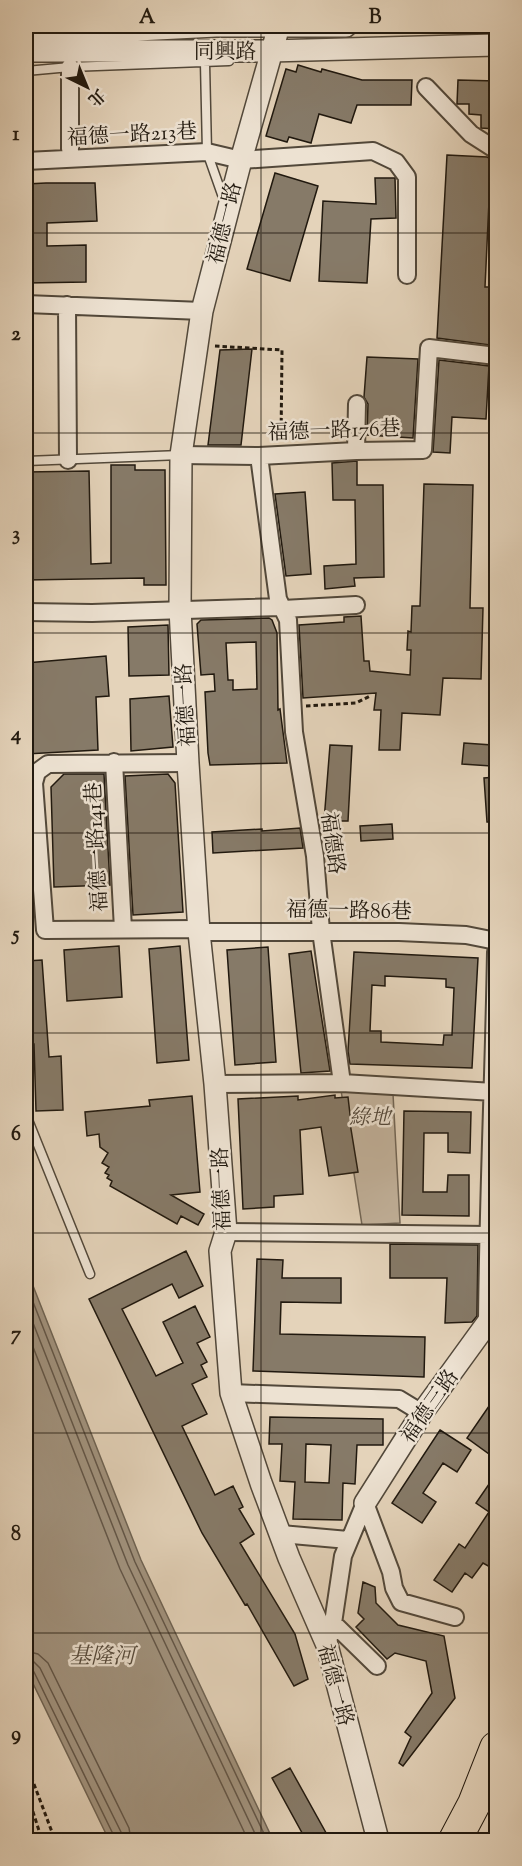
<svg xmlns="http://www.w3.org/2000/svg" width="522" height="1866" viewBox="0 0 522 1866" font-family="'Sorts Mill Goudy','Noto Serif TC',serif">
<rect width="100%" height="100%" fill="#e4d3ba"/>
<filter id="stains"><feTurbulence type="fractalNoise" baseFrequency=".00333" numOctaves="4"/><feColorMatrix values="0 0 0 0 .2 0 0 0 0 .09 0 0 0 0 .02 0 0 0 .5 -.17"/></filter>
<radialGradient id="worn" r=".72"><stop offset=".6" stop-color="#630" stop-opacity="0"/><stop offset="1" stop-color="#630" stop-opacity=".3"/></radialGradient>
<path fill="#c3b39d" stroke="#726656" stroke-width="1.5" d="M341,1090L393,1094L400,1223L362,1225Z"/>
<path fill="#a29480" stroke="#6e6353" stroke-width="1.5" d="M26,1268L141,1560L273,1840H109L26,1669Z"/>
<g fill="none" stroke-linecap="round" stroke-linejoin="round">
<path stroke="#625648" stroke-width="1.5" d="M26,1284L135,1562L267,1840
M26,1305L128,1565L258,1840
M26,1329L120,1569L248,1840
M26,1651L38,1654L48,1663L129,1828L131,1840
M26,1660L34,1662L40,1668L121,1832L122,1840
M26,1668H30L34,1672L114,1836V1840"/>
</g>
<path fill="#867a68" stroke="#21190f" stroke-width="1.5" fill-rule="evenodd" d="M298,65L321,72L322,69L362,80H412L411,105H357L351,123L319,114L311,143L289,137L287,142L266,136L286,69L296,72Z
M458,80L496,81V129L481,128V115L469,114V104H457Z
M447,155L487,157L491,159L485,287H493L490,345L437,338Z
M275,173L318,186L290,281L247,269Z
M375,178H395L396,218L371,219L367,283L319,281L323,201L376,204Z
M46,183H95L97,221L47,223V246L86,245V282L26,283V184Z
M252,349L241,445H208L220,350Z
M367,357L418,359L413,438L367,435L368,404L364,397Z
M439,360L489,366L486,419L452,417L450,453L433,452Z
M357,461V485H383L384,577L354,578L355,586L325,589L324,566L356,564L355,500H333L332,463Z
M111,465H135V470H165L166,585H144V578L26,580V472L89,471L91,564L111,563Z
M424,484L473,485L470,608H483L481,679L443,678L440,715L402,713L400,750H379L381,710H374L376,693L303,698L299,625L344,622V617L361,616L364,661H369L370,671L410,675L411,650H407L408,631L411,632L412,606H420Z
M305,492L311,574L286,576L275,494Z
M269,618L272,620L277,633L278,710L280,709L287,763L210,765L208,753L205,692L215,691L214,674L201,675L197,624L201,620ZM256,642L257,689L233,690V680H228L226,643Z
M168,625L169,675L129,676L128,627Z
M106,656L109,696L96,697L98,750L26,754V663Z
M169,696L173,747L131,751L130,699Z
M464,743L492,745L491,766L462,764Z
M330,745L352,746L348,821H324Z
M64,774H104L110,885L54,887L51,787Z
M168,774L175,783L183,912L133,915L125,776Z
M496,777V822H487L484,778Z
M392,824L393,839L361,841L360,826Z
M300,828L303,848L213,853L212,832L262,829V831Z
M119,946L122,997L67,1001L64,950Z
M180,946L189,1060L157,1063L149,949Z
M268,947L276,1062L235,1065L227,950Z
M311,951L330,1071L301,1073L289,954Z
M354,952L478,958L472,1068L350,1064L348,1051ZM385,976L446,979V987L454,988L452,1035H444L443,1045L381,1042V1031H370L372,985L385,986Z
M42,960L49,1057L61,1056L63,1110L36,1111L34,1044L26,1045V961Z
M335,1095V1098L348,1097L351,1123H350L358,1172L329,1176L321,1127L300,1130L303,1194L274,1196V1207L243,1209L238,1099L298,1096V1100Z
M192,1096L200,1192L171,1195L204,1214L198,1225L181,1216L177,1224L110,1186L112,1181L107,1178L109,1175L105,1173L109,1167L102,1163L108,1153L100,1147L99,1134L87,1136L85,1112L150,1106L149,1100Z
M404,1111L471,1112L470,1153L448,1152V1133H424L423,1192H447L448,1175H469V1216L402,1215Z
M390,1244L478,1245L477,1316L472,1322L445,1323L447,1278H390Z
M186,1251L203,1286L179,1298L172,1284L122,1309L156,1376L183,1363L163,1322L195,1306L210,1337L197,1343L207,1362L201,1365L207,1377L192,1384L207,1414L182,1426L215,1495L233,1486L243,1507L239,1509L254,1534L240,1543L295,1634L308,1679L294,1686L247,1604L245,1605L202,1533L89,1299Z
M257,1259L283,1260L282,1278H341V1303L281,1302L280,1334L425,1337L424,1377L253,1371Z
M496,1396V1459L467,1438Z
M270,1417L383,1419V1445H357L355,1484L343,1483L342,1520L293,1519L295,1482L280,1481L282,1444H269ZM306,1444L331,1445L329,1483L305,1482Z
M440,1430L471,1450L457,1472L443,1463L423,1493L436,1502L422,1523L392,1503Z
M496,1474V1557L490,1567L483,1563L472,1578L465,1573L452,1592L434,1580L459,1544L465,1548L489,1512L476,1503Z
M363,1582L375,1587L376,1603L398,1625L444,1636L455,1698L403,1766L399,1763L411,1737L405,1732L432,1693L426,1661L395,1653L387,1659L356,1627L364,1619L358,1613Z
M290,1768L330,1840H306L272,1778Z"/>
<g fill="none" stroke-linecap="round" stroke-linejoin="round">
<defs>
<path id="service" d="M205,63L207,152L225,203
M26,71L70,67L229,61
M26,461L181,455
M26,1115L90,1274"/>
<path id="minor" d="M70,67V149
M426,87L471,134L496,150
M26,161L207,152L241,160L373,151L396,162L407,177V275
M26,304L202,311
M67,305L68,460
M356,451L357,404
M181,455L259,456L356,451L423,450L429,348L496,356
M259,456L278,599L288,620L294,732L315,856L321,931L342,1083
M283,609L356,605
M26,612L92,613L281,607
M114,762L123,929
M188,763L48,764L37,772L34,783L45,930L199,929
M199,932H399L466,935L496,941
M215,1084L342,1083L494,1092
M226,1232L488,1235
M487,1324C488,1200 494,1076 496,952
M231,1393L399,1399L422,1413
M365,1503L391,1572L394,1588L401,1602L455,1617
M281,1534L348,1540
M333,1623L377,1666
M327,1645L333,1623L343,1556L365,1503"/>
<path id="tertiary" d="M279,26L241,160L202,311L181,455L180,609L188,763L199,932L215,1084L226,1232L220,1251L231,1393L261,1483L289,1558L327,1645L378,1840
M26,32L78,33L216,26H346
M26,51H270L496,45
M365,1503L422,1413L496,1311"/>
<path id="motorway" d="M455,1840L474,1804L496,1748"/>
</defs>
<use href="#service" stroke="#52483a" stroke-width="11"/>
<use href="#minor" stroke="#52483a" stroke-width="20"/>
<use href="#tertiary" stroke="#52483a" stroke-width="24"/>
<use href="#motorway" stroke="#21190f" stroke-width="34"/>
<path stroke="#21190f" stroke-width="3" stroke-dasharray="4.5 3" stroke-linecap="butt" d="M215,346L282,350L281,441
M306,706L356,703L370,696
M26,1763L55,1840
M26,1790L42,1840"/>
<use href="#service" stroke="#ede2d2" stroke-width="8"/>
<use href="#minor" stroke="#ede2d2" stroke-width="16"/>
<use href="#tertiary" stroke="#ede2d2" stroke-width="21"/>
<use href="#motorway" stroke="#e4d3ba" stroke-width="32"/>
</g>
<path fill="none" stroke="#21190f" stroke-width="1.5" stroke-opacity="0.55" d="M261,26V1840M26,233H496M26,433H496M26,633H496M26,833H496M26,1033H496M26,1233H496M26,1433H496M26,1633H496"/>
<g text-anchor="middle" stroke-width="5" stroke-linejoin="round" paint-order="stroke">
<g font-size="21" fill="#21190f" stroke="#ede2d2">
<text x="225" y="58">同興路</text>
<text transform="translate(132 134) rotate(-3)" y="7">福德一路213巷</text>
<text transform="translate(224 223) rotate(-76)" y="7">福德一路</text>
<text transform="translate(334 430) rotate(-2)" y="7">福德一路176巷</text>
<text transform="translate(185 705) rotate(-93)" y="7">福德一路</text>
<text transform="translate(333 843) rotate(82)" y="7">福德路</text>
<text transform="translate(96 847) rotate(-93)" y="7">福德一路141巷</text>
<text transform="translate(349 910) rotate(1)" y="7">福德一路86巷</text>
<text transform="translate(221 1189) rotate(-92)" y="7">福德一路</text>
<text transform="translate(429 1406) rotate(-55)" y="7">福德三路</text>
<text transform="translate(336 1685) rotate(75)" y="7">福德一路</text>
</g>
<g font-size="21" font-style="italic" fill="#52473a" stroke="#ede2d2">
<text x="370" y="1124">綠地</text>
</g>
<g font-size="22" font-style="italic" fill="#554a3c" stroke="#ede2d2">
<text x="102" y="1663">基隆河</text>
</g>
</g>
<rect width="522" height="1866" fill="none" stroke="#e4d3ba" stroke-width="66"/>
<g transform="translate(87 87) rotate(137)" stroke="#ede2d2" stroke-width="4.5" paint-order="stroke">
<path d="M0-4.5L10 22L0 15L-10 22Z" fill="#21190f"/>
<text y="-9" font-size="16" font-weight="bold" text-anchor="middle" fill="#21190f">北</text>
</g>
<rect x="33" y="33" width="456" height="1800" fill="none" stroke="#21190f" stroke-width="2"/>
<g font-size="20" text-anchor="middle" font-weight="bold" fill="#21190f">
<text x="147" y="23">A</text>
<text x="375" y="23">B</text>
<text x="16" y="140">1</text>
<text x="16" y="340">2</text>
<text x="16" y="540">3</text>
<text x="16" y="740">4</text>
<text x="16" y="940">5</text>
<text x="16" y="1140">6</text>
<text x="16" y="1340">7</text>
<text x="16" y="1540">8</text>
<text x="16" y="1740">9</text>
</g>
<rect width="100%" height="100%" filter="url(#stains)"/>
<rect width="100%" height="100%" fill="url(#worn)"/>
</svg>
